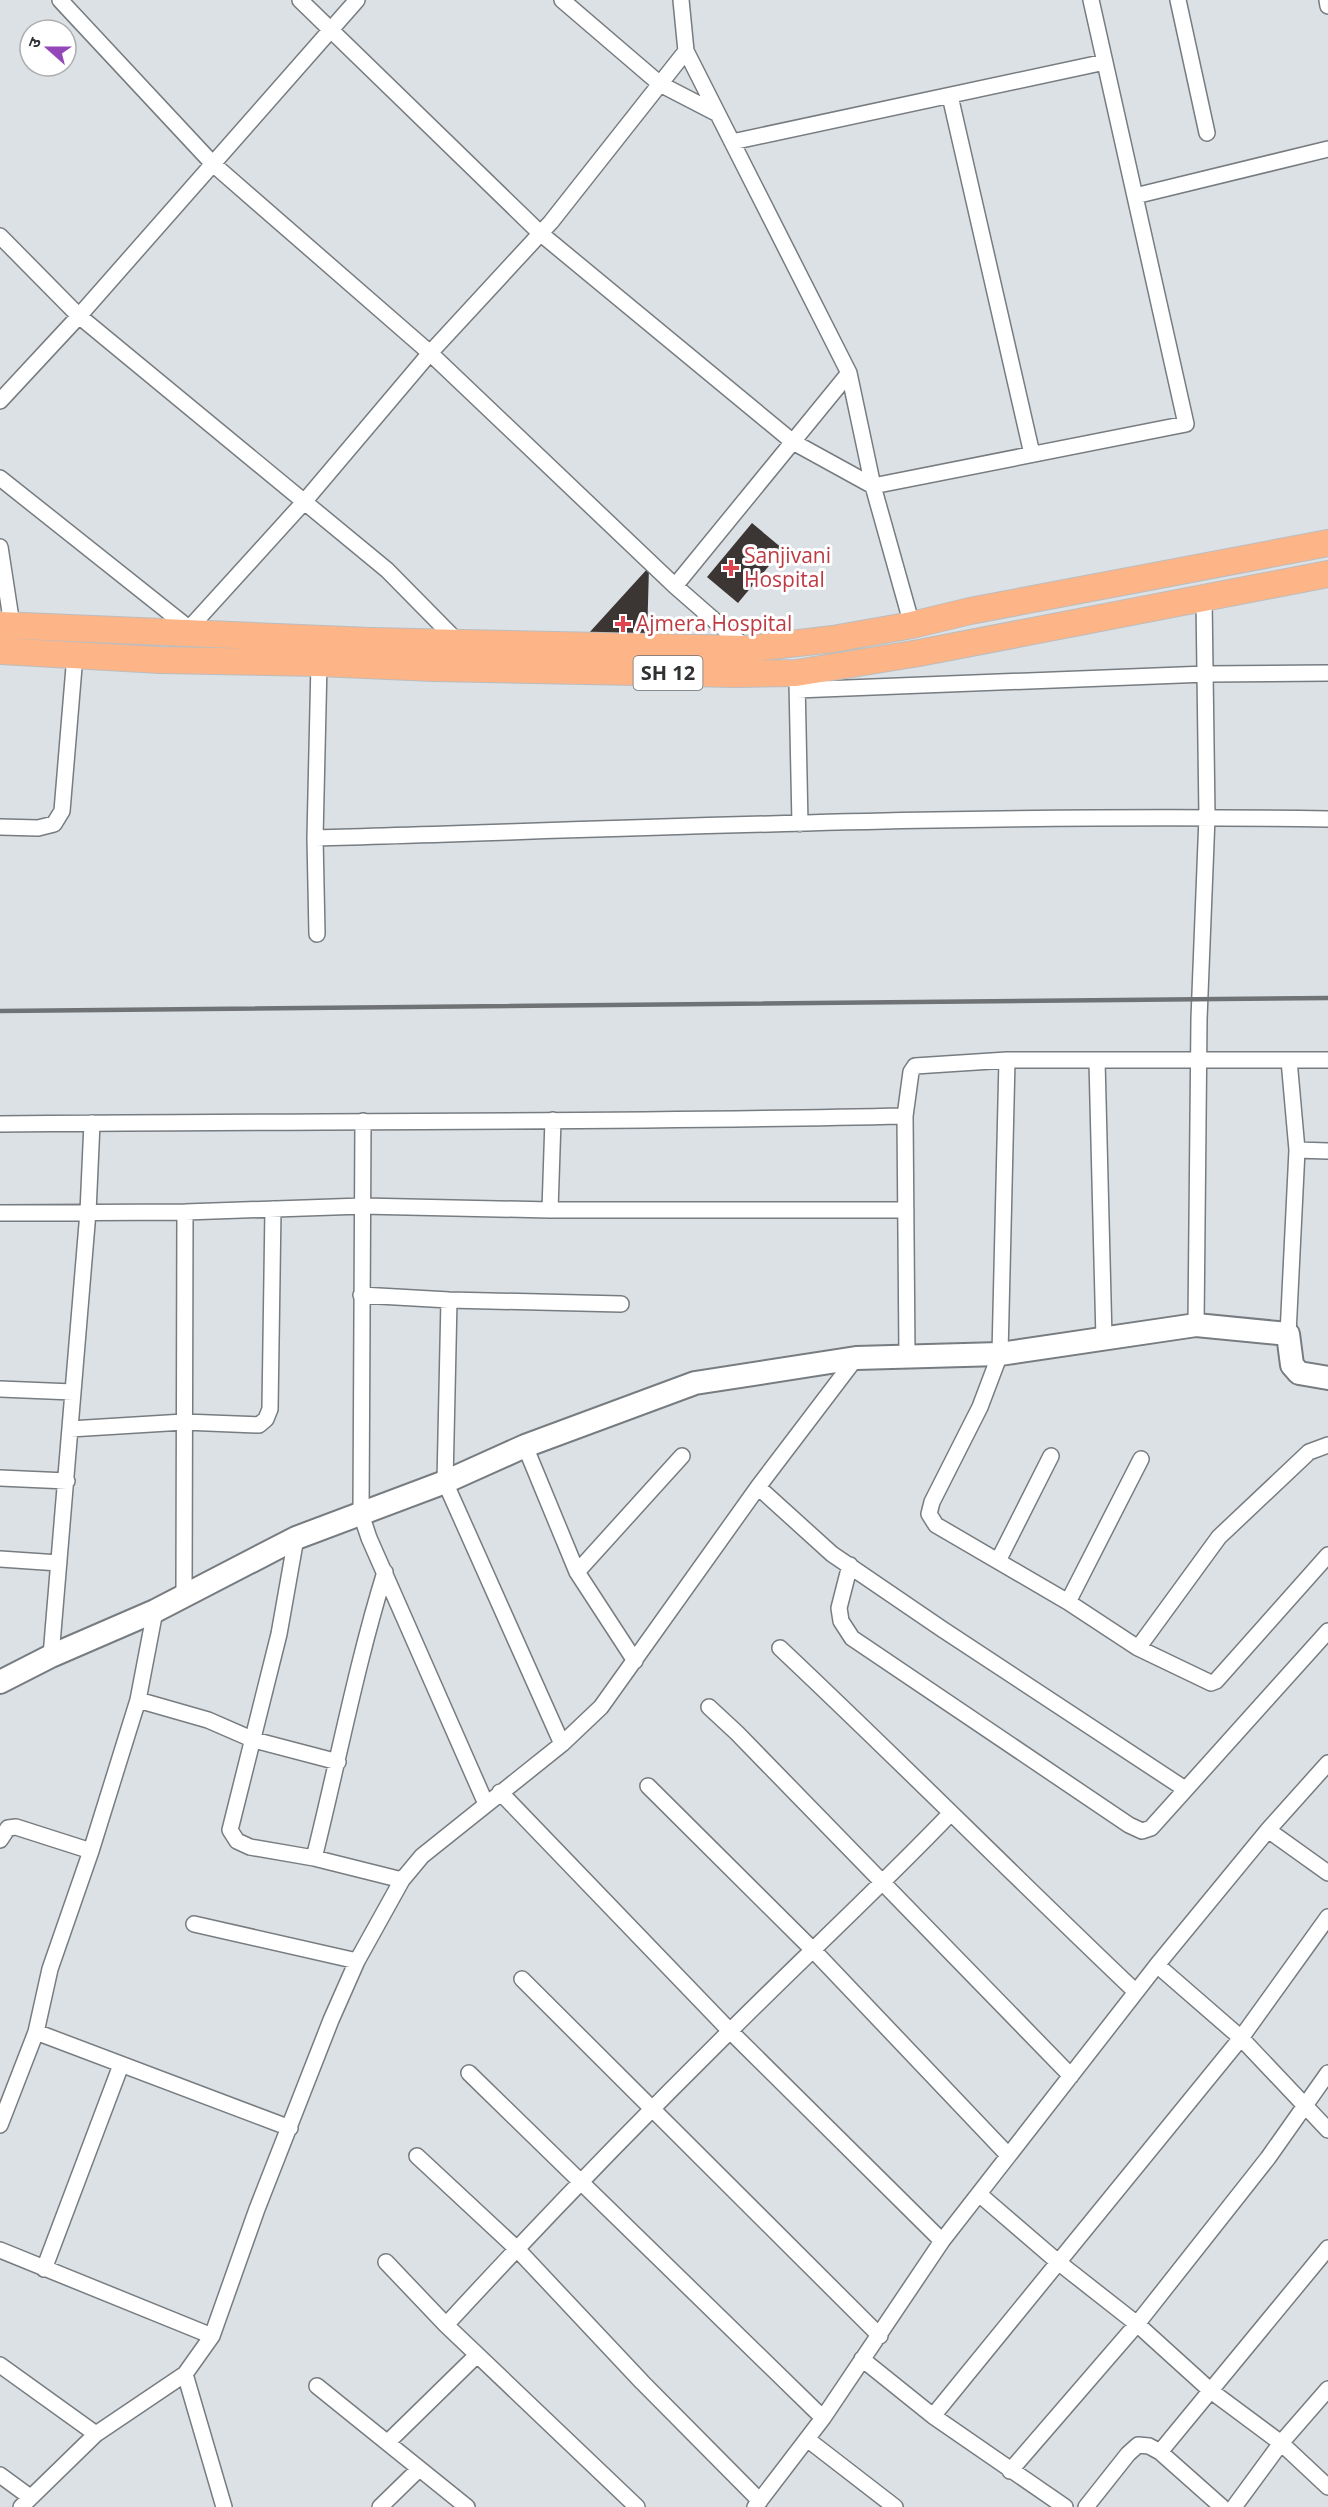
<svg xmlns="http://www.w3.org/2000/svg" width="1328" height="2507" viewBox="0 0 1328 2507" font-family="'Open Sans','Noto Sans Devanagari',sans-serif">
<rect width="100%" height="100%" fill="#dbe1e5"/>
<path fill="#3b3633" d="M752,523L783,549L738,603L707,577Z
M649,567L647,639L588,634Z"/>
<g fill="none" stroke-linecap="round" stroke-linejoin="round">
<defs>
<path id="street" d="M60,0L213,164L430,353L675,586L746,648
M300,0L540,233L793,442L873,486
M562,0L660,84L718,114
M681,0L686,51
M1178,0L1207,133
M1327,0L1328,6
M950,96L1032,454
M732,142L1105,62
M1135,196L1328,149
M0,236L79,316L387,570L459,643
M0,401L79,316L357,0
M0,478L190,629
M0,547L12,625
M675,586L849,373
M912,625L873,486L1186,424L1091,0
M185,633L304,502L430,353L551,222L686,51L849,373L873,486
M319,663L315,838C652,828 990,813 1328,819
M797,682L800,824
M797,690L1206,674L1328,673
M0,827L38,828L54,824L62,811L75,655
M315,838L317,934
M1007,1060L1000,1354L980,1407L932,1502L929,1514L936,1525L1068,1602L1138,1648L1211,1683L1216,1681L1328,1555
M1097,1061L1104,1339
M363,1121L361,1514L369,1538L486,1804
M0,1124C302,1121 604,1123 905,1116
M1297,1150L1328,1151
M550,1210L553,1120
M0,1213L185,1212L362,1206L550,1210H906
M361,1295L449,1300L621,1304
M449,1300L445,1482L562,1744
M1196,1325L1199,1019L1207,817L1204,599
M1288,1334L1297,1150L1289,1060
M907,1356L905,1116L911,1072L915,1066L1007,1060H1328
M0,1389L73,1392
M70,1429L184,1422L259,1425L266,1419L270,1409L273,1209
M525,1446L577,1572L635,1661
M0,1478L67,1481
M758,1487L832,1554L942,1629L1185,1789
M296,1538L279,1634L230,1830L237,1841L250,1847L314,1858L402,1880
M0,1559L59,1563
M998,1561L1051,1456
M850,1565L839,1608L841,1621L852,1638L1129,1825L1142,1831L1151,1828L1328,1631
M577,1572L682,1456
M184,1596L185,1212
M1068,1602L1141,1459
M780,1648C900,1761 1016,1878 1136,1992
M1138,1648L1219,1537L1309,1452L1328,1445
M51,1656L88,1212L92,1123
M138,1700L208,1720L254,1740L338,1762
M709,1707L737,1733L1071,2076
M648,1786L814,1951L1008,2155
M500,1792L730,2031L942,2241
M1268,1830L1328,1873
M0,1840L8,1828L16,1827L91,1851
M314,1858C338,1762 356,1666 385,1572
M194,1924L357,1961
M1157,1965L1241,2038L1328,2130
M522,1979L880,2336
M36,2032L290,2128
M469,2073L823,2418
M0,2125L36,2032L50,1969L91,1851L138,1700L155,1611
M417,2156L517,2249L642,2382L760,2501
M979,2194L1058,2262L1137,2324L1211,2391L1281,2443L1328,2487
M0,2250L212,2336
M386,2262L446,2325L637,2507
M44,2269L121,2065
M446,2325C538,2225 633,2127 730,2031C803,1958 879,1888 950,1814
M862,2359L933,2416L1065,2507
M0,2365L96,2434
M185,2374L224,2507
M317,2386L467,2507
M933,2416L1241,2038L1328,1917
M807,2439L895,2507
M388,2442L477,2355
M1160,2452L1328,2248
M1010,2471L1137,2324L1268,2158L1328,2073
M0,2475L30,2497
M21,2507L96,2434L185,2374L212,2336L257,2209L331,2020L357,1961L402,1880L422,1856L562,1744L601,1707L758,1487L856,1358
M380,2507L419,2469
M755,2507L823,2418L942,2241L1157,1965L1268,1830L1328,1763
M1086,2507L1128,2454L1138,2445L1149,2446L1160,2452L1222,2507
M1234,2507L1281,2443L1328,2389"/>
<path id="secondary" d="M0,1682L51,1656L155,1611L296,1538L445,1482L525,1446L695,1383L856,1358L1000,1354L1196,1325L1288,1334L1292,1365L1299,1373L1328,1378"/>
<path id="primary" d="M0,625L370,641L747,649L833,639L912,625L970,611L1328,543
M0,651L160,660L319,663L433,668L736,674L796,673L919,653L1328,574"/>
</defs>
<use href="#street" stroke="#777c80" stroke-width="18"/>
<use href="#secondary" stroke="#777c80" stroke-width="26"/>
<use href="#primary" stroke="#bcbdbe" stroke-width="28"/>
<use href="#street" stroke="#fff" stroke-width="15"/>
<use href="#secondary" stroke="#fff" stroke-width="22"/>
<use href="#primary" stroke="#fdb486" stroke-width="26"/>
<path stroke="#707376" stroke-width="4.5" d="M0,1011L1328,998"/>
</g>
<g fill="#e0444e" stroke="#fff" stroke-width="2">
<path d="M728 559h6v6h6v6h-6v6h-6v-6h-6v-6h6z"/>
<path d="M620 615h6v6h6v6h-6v6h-6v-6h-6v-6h6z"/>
</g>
<g text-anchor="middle" stroke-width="6" stroke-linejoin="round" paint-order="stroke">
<rect fill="#fff" stroke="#6d6f70" stroke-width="1.5" x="633.5" y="656" width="69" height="34" rx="4.5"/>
<g font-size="20" font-weight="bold" fill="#2f3133">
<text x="668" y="680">SH 12</text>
</g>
<g font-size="21" fill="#be3a42" stroke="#fff" text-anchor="start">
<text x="744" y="563">Sanjivani<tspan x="744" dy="24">Hospital</tspan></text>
<text x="636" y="631">Ajmera Hospital</text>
</g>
</g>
<g transform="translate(48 48) rotate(291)"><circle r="28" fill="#ffffff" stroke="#acadad" stroke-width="1.5"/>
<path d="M0-4.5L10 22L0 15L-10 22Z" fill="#9347b9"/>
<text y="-9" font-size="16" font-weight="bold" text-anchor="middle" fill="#2f3133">उ</text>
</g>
</svg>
